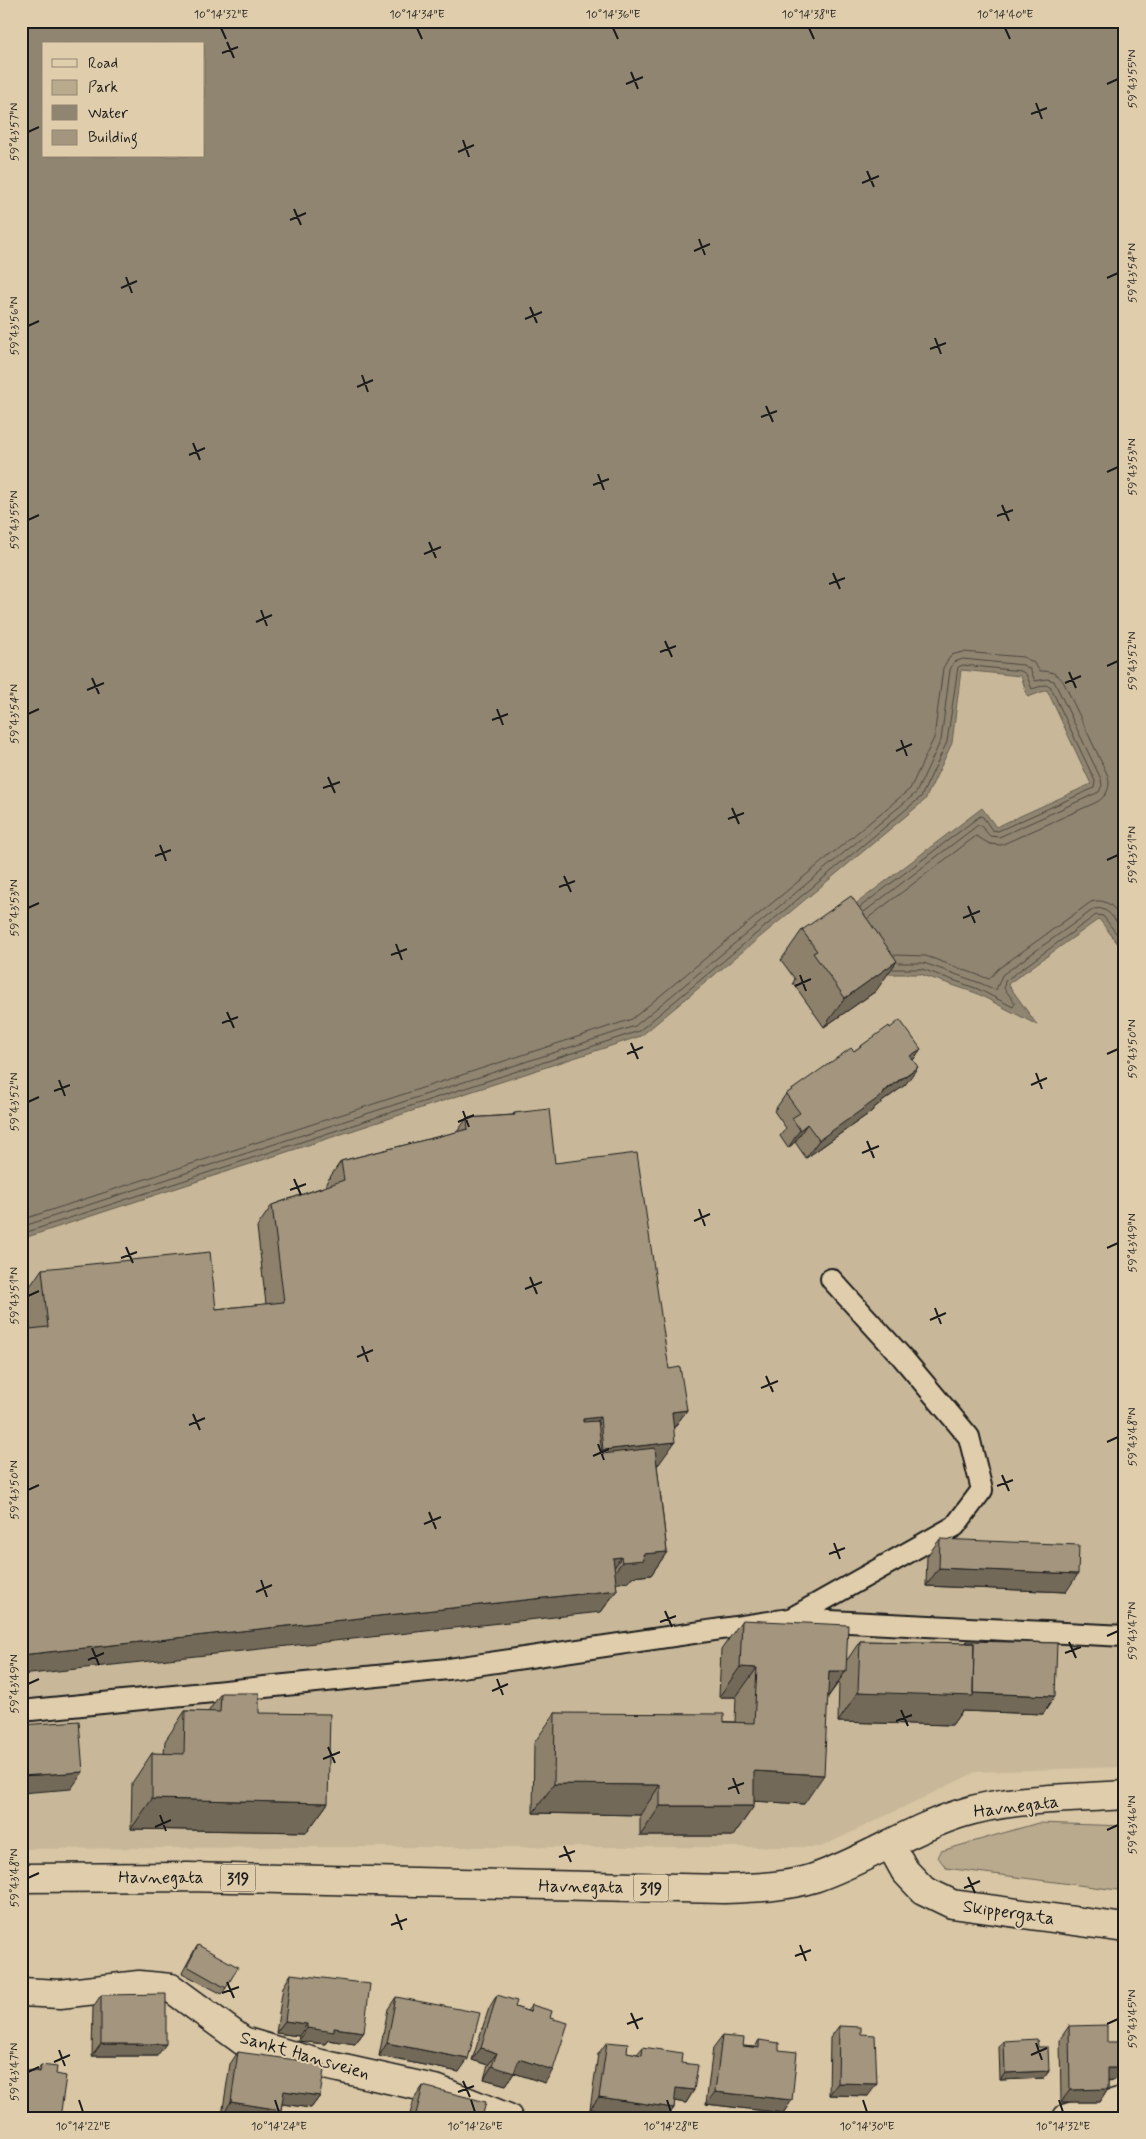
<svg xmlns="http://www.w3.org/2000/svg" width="1146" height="2139" viewBox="0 0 1146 2139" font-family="Mynerve,sans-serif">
<rect width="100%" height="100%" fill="#d8c6a5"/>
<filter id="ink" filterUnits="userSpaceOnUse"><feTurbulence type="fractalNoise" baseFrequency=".02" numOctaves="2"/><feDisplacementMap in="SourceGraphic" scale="10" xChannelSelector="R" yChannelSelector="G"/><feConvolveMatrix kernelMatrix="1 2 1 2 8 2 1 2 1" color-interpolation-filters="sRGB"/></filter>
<g filter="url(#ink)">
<path fill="#c8b899" d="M961,670L1021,676L1047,690L1091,784L996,827L982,808L866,974H920L976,993L1036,1025L1008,985L1099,919L1125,953V1767L976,1772L821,1847H285L21,1849V1239L641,1036L952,743Z"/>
<path fill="#b9aa8e" stroke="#6a6355" d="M1038,1823L1125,1826V1891L946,1868L938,1857L941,1851Z"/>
<path fill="#908571" stroke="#625b4f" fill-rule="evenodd" d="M21,21H1125V953L1099,919L1008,984L1037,1025L976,993L920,974H866L832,922L982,808L996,827L1091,784L1047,690L1028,697L1021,676L961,670L952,743L925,800L641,1036L21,1239ZM44,44H204V156H44Z"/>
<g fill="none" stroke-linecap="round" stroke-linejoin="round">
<path stroke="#4a463e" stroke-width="1" d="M894,955L926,956L989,979L998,969L1091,902C1108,897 1116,910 1125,922
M898,963H924L980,983L996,990L1002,975L1094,909C1109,905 1117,924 1125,934
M893,969H922L978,989L1013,1007L1015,1003L1004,988L1005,981L1096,915L1103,916L1125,945
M21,1220L632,1019L910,789L934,738L943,668L951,655L963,652L1023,657L1033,662L1040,671C1051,671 1058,673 1064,683L1108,776C1111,787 1107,796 1097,802L1001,845L990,844L976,836L868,918
M21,1227L635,1026L916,793L941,740L950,670L954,662L963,659L1023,665L1030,669L1035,681L1047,679L1054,681L1101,779L1102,785L1099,792L999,837L990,836L981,826L978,825L864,912
M21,1234L639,1031L921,797L947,742L958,667L963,665L1021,671L1026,674L1032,689L1045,685L1050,686L1095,781L1094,788L998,831L992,830L983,817L980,816L860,907"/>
<defs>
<path id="service" d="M790,1619L955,1526L982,1490L969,1437L902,1357L831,1279
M21,1711L448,1669L790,1619L1125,1636"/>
<path id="minor" d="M21,1992L60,1994L139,1985L171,1988L243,2041L321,2064L438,2090L508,2118
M1067,2118L1125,2100"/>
<path id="secondary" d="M890,1844L905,1871L923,1890L952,1904L1125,1928"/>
<path id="primary" d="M21,1878L188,1877L724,1889C754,1888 785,1887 814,1878C864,1861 909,1830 959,1814C1011,1797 1071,1799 1125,1795"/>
</defs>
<use href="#service" stroke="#1c1c1c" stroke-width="24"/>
<use href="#minor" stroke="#1c1c1c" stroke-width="31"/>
<use href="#secondary" stroke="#1c1c1c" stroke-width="31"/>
<use href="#primary" stroke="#1c1c1c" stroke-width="31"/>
<use href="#service" stroke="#e0cdab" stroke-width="20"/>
<use href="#minor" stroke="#e0cdab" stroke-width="28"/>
<use href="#secondary" stroke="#e0cdab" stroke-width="28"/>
<use href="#primary" stroke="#e0cdab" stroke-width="28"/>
</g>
<path fill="#8d816c" stroke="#1c1c1c" d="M802,930L876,991L824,1027L793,983L795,979L781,960Z
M890,1028L921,1049L913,1060L905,1085L875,1107L871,1112L806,1158L795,1142L788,1148L780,1136L786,1128L774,1111L786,1094Z
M514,1113L555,1163L669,1369L687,1410L673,1429L659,1464L657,1465L667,1552L651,1575L632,1577L628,1582L616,1583L617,1590L601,1612L30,1329L26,1292L42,1269L216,1309L266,1304L257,1227L272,1205L326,1186V1183L341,1161L457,1132L467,1118L513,1115Z
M940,1539L1066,1592L926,1586L927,1556Z
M742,1620L847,1660L860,1641L965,1643L967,1641L1055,1696L1043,1714L962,1711L952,1725L838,1722L839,1682L828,1697L804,1804L754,1801V1806L733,1836H640V1815L533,1813L534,1743L555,1713L735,1722L736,1697H719L721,1650Z
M221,1693L259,1713L328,1803L307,1832L131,1829L132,1783L152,1753L164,1754L165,1741L185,1711L208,1712Z
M198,1945L226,1988L222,1994L182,1973L194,1951Z
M291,1974L364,2032L355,2044L328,2040L325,2044L298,2041L299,2036L276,2033L283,1987Z
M101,1995L157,2056H92L93,2007Z
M497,1995L515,2007L527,2011L532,2005L550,2018L545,2083L514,2073L506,2085L484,2079L488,2065L472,2060L489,2008Z
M396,1997L459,2072L379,2056L388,2009Z
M839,2026L861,2034L868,2096L829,2095L830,2038Z
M1069,2026L1107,2042L1114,2080L1108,2081V2089L1100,2102H1061L1060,2039Z
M722,2036L743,2046L755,2047L759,2040L779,2050L792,2100L783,2113L706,2104L713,2048Z
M1004,2041L1038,2047L1049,2071L1044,2078L1000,2080L999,2047Z
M607,2042L627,2052L637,2054L643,2047L681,2063L694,2090L686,2103L674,2101V2108L666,2118H649L590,2109L598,2054Z
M238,2052L320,2096L311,2108L282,2104L281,2110L276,2118H244L222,2115L230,2064Z
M41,2065L56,2074L37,2071Z
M423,2086L482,2118H409L414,2099Z"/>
<path fill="#736958" stroke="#1c1c1c" d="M897,961L876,991L824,1027L845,998Z
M921,1049L908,1067L910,1056Z
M918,1067L905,1085L875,1107L871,1112L806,1158L819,1140Z
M807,1124L795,1142L788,1148L800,1130Z
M687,1410L671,1432L672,1412Z
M600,1417L584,1440L583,1419Z
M675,1442L659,1464L587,1472L603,1450Z
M667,1552L651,1575L632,1577L628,1582L606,1584L622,1562L643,1554Z
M621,1557L606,1580L613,1558Z
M939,1568L1078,1574L1066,1592L926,1586Z
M617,1590L601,1612L21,1675V1655Z
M740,1667L757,1668L736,1697H719Z
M829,1671H846L825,1701Z
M858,1692L965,1693L1055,1696L1043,1714L962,1711L952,1725L838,1722Z
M754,1771L824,1775L804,1804L734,1800Z
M83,1772L71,1789L21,1793V1776Z
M554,1784L660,1785L640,1815L533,1813Z
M152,1799L328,1803L307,1832L131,1829Z
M660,1806H754L733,1836H640Z
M285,2021L307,2024L299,2036L276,2033Z
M307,2028H334L364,2032L355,2044L328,2040L325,2044L298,2041Z
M387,2043L468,2059L459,2072L379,2056Z
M101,2044H166L157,2056H92Z
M481,2048L497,2053L488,2065L472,2060Z
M519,2059L553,2070L545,2083L514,2073L506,2085L484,2079L492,2066Z
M1108,2068H1123L1114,2080L1099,2081Z
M1049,2071L1044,2078L1000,2080L1005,2073Z
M838,2083L877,2084L868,2096L829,2095Z
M676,2088L694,2090L686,2103L668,2100Z
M1108,2089L1100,2102H1061L1070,2090Z
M284,2091L320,2096L311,2108L275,2103Z
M715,2092L792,2100L783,2113L706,2104Z
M599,2097L674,2108L666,2118H649L590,2109Z
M231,2102L281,2110L276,2118H244L222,2115Z"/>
<path fill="#a4967e" stroke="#1c1c1c" d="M851,896L897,961L845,998L813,953L817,951L802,930Z
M900,1020L921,1049L910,1056L918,1067L882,1092L884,1094L819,1140L807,1124L800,1130L792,1118L800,1113L786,1094L851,1048L854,1051L889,1026L890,1028Z
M549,1109L555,1163L637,1153L669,1369L680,1367L687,1410L672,1412L675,1442L603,1450L600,1417L583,1419V1422L598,1421L602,1454L655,1448L667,1552L643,1554L644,1560L622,1562L621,1557L613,1558L617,1590L21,1655V1330L48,1327L42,1269L210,1252L216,1309L284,1302L272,1205L344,1180L341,1161L468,1129L467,1118L515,1115L514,1113Z
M940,1539L1079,1545L1078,1574L939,1568Z
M742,1620L848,1625L846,1671H829L824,1775L754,1771V1806H660V1785L554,1784L555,1713L724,1714V1722L754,1723L757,1668L740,1667Z
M860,1641L974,1643L973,1696L858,1692Z
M967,1641L1057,1643L1055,1696L973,1693L974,1643H967Z
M221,1693H259V1713L330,1714L328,1803L152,1799V1753L184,1754L185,1711L220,1712Z
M79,1721L83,1772L21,1776V1725Z
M198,1945L238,1967L226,1988L187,1966Z
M291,1974L370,1984L364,2032L334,2028V2032L307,2028V2024L285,2021Z
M166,1994V2044H101V1995Z
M497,1995L517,2001L515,2007L530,2012L532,2005L552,2011L550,2018L568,2023L553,2070L519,2059L514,2073L492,2066L497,2053L481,2048Z
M396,1997L480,2013L468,2059L387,2043Z
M1107,2025V2042H1122L1123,2068H1108V2089L1070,2090L1069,2026Z
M839,2026L861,2027V2034L875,2035L877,2084L838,2083Z
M722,2036L744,2038L743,2046L759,2048V2040L779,2043V2050L797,2052L792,2100L715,2092Z
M1037,2039L1038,2047H1048L1049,2071L1005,2073L1004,2041Z
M607,2042L628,2044L627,2052L642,2055L643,2047L682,2053L681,2063L698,2065L694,2090L676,2088L674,2108L599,2097Z
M238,2052L325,2064L320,2096L284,2091L281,2110L231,2102Z
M41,2065L57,2067L56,2074L66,2076L60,2118H21V2069L40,2072Z
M423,2086L486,2102L482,2118H415Z"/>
</g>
<path fill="none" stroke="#1c1c1c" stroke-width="2" d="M221,28L226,39M417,28L422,39M613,28L618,39M809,28L814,39M1005,28L1010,39M227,42L234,58M222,53L238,47M631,72L638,89M626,84L643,77M1107,84L1118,79M1036,103L1042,119M1031,114L1047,108M28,132L39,127M463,140L469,157M458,152L474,145M867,171L874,187M862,183L879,176M294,209L301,225M290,220L306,213M699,239L705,255M694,251L710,244M126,277L132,293M1107,278L1118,273M121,288L137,281M530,307L537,323M525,319L542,312M28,326L39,321M935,338L941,354M930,349L946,343M362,375L368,392M357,387L373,380M766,406L773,422M761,417L777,411M193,443L200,460M189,455L205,448M1107,472L1118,467M598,474L604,490M593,485L609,479M1002,505L1009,521M997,516L1013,510M28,520L39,515M429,542L436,558M424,554L441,547M833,573L840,589M829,584L845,578M261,610L267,626M256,622L272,615M665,641L672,657M660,652L676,646M1107,666L1118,661M1069,672L1076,688M92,678L99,694M1065,683L1081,676M87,690L104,683M497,709L503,725M28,714L39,709M492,720L508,714M901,740L907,756M896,751L912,744M328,777L335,793M323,788L340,782M732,808L739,824M728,819L744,813M160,845L166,861M155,856L171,850M1107,860L1118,855M564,876L571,892M559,887L575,881M968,906L975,923M28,908L39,903M963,918L980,911M396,944L402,960M391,955L407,949M800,975L806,991M795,986L811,979M227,1012L234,1028M222,1023L238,1017M631,1043L638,1059M627,1054L643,1047M1107,1054L1118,1049M1036,1073L1042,1089M59,1080L65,1096M1031,1085L1047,1078M54,1091L70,1085M28,1102L39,1097M463,1111L469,1127M458,1122L474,1115M867,1141L874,1158M862,1153L879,1146M294,1179L301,1195M290,1190L306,1184M699,1209L705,1226M694,1221L710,1214M126,1247L133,1263M1107,1248L1118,1243M121,1258L137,1252M530,1277L537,1294M525,1289L542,1282M28,1296L39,1291M935,1308L941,1324M930,1320L946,1313M362,1346L368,1362M357,1357L373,1350M766,1376L773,1392M761,1388L778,1381M193,1414L200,1430M189,1425L205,1418M1107,1442L1118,1437M598,1444L604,1460M593,1456L609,1449M1002,1475L1009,1491M997,1486L1013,1480M28,1490L39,1485M429,1512L436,1529M424,1524L441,1517M834,1543L840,1559M829,1554L845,1548M261,1580L267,1597M256,1592L272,1585M665,1611L672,1627M660,1622L676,1616M1107,1636L1118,1631M1069,1642L1076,1658M92,1648L99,1665M1065,1653L1081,1647M88,1660L104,1653M497,1679L503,1695M28,1684L39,1679M492,1691L508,1684M901,1710L908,1726M896,1721L912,1715M328,1747L335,1763M323,1759L340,1752M733,1778L739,1794M728,1789L744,1783M160,1815L166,1831M155,1827L171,1820M1107,1830L1118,1825M564,1846L571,1862M559,1857L575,1851M968,1877L975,1893M28,1878L39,1873M964,1888L980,1881M396,1914L402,1930M391,1925L407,1919M800,1945L806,1961M795,1956L811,1950M227,1982L234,1998M222,1993L239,1987M631,2013L638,2029M627,2024L643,2018M1107,2024L1118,2019M1036,2043L1042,2060M59,2050L65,2066M1031,2055L1047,2048M54,2062L70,2055M28,2072L39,2067M463,2081L470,2097M458,2092L474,2086M79,2100L83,2112M275,2100L279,2112M471,2100L475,2112M667,2100L671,2112M863,2100L867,2112M1059,2100L1063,2112"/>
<g text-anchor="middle" stroke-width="4" stroke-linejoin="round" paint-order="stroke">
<g fill="#e0cdab" stroke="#575147" stroke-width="1">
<rect x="220.5" y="1864.5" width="35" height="27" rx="4"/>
<rect x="633.5" y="1874.5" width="35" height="27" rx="4"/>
</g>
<g font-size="16" font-weight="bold" fill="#1c1c1c">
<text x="238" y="1884">319</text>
<text x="651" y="1894">319</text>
</g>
<g font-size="18" fill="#1c1c1c" stroke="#e0cdab">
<text transform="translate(1016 1806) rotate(-7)" y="6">Havnegata</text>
<text x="161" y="1883">Havnegata</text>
<text transform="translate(581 1886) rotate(1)" y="6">Havnegata</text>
<text transform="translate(1009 1912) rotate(8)" y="6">Skippergata</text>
<text transform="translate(305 2055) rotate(16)" y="6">Sankt Hansveien</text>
</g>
</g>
<rect width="1146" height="2139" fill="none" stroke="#e0cdab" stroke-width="55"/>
<rect x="42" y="42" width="162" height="115" fill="#e0cdab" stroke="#928672"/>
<rect x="52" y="59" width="25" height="8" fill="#e0cdab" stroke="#928672"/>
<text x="88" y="68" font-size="15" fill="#1c1c1c">Road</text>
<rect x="52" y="80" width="25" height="15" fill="#b9aa8e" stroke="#928672"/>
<text x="88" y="92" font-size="15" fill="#1c1c1c">Park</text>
<rect x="52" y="105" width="25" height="15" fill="#908571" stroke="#928672"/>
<text x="88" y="118" font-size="15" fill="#1c1c1c">Water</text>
<rect x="52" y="130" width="25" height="15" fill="#a4967e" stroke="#928672"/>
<text x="88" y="142" font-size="15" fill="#1c1c1c">Building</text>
<rect x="28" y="28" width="1090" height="2084" fill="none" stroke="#1c1c1c" stroke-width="2"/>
<g font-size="12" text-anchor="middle" fill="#1c1c1c">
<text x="221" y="18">10°14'32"E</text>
<text x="417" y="18">10°14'34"E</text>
<text x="613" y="18">10°14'36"E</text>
<text x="809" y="18">10°14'38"E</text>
<text x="1005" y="18">10°14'40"E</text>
<text transform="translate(1132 79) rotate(-90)" y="4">59°43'55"N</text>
<text transform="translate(14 132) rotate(-90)" y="4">59°43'57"N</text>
<text transform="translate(1132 273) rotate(-90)" y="4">59°43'54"N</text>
<text transform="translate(14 326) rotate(-90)" y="4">59°43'56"N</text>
<text transform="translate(1132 467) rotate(-90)" y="4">59°43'53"N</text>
<text transform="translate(14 520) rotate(-90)" y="4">59°43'55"N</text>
<text transform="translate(1132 661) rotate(-90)" y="4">59°43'52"N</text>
<text transform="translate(14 714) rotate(-90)" y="4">59°43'54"N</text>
<text transform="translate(1132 855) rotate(-90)" y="4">59°43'51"N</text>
<text transform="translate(14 908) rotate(-90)" y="4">59°43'53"N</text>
<text transform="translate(1132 1049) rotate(-90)" y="4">59°43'50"N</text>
<text transform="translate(14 1102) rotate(-90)" y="4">59°43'52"N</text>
<text transform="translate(1132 1243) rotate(-90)" y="4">59°43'49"N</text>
<text transform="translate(14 1296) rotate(-90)" y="4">59°43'51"N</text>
<text transform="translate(1132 1437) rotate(-90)" y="4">59°43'48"N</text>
<text transform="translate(14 1490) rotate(-90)" y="4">59°43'50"N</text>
<text transform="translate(1132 1631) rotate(-90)" y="4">59°43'47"N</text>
<text transform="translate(14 1684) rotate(-90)" y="4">59°43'49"N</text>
<text transform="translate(1132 1825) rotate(-90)" y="4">59°43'46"N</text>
<text transform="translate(14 1878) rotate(-90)" y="4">59°43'48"N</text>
<text transform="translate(1132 2019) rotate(-90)" y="4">59°43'45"N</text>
<text transform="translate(14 2072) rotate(-90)" y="4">59°43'47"N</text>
<text x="83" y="2130">10°14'22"E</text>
<text x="279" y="2130">10°14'24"E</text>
<text x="475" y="2130">10°14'26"E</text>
<text x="671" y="2130">10°14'28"E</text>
<text x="867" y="2130">10°14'30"E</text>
<text x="1063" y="2130">10°14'32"E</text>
</g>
</svg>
